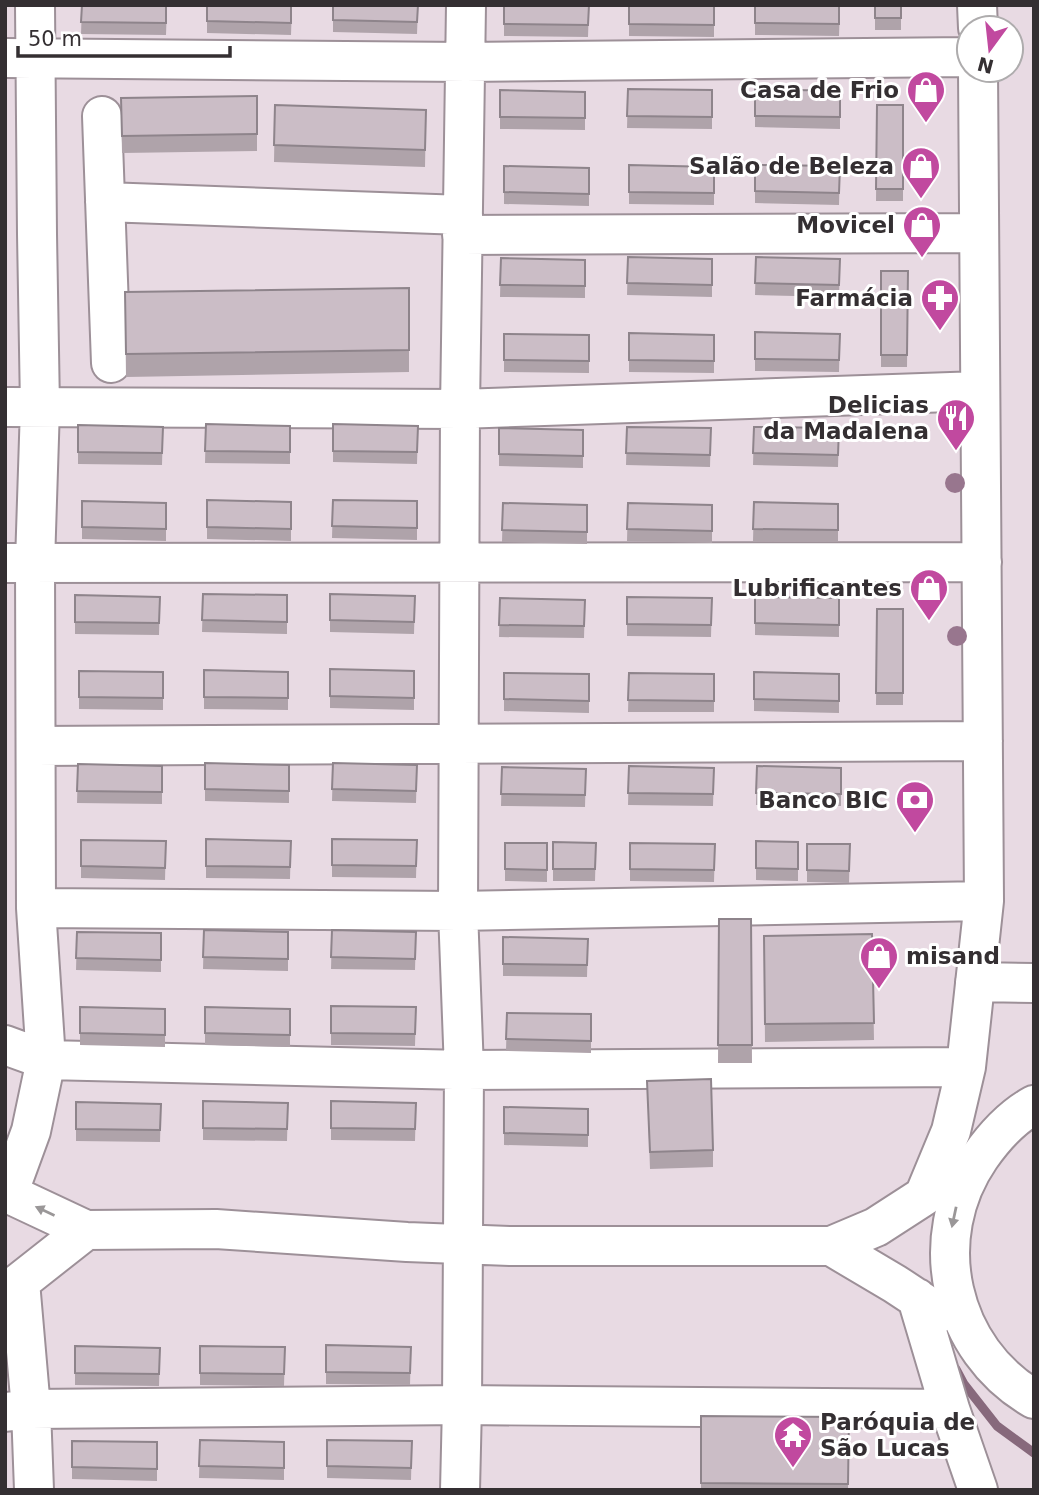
<svg xmlns="http://www.w3.org/2000/svg" width="1039" height="1495" viewBox="0 0 1039 1495" font-family="'DejaVu Sans',sans-serif">
<rect width="100%" height="100%" fill="#e8dae3"/>
<g fill="none" stroke-linecap="round" stroke-linejoin="round">
<path stroke="#87697c" stroke-width="9" d="M956,1369L964,1384L997,1426L1034,1453"/>
<defs>
<path id="minor" d="M977,5L978,28
M5,58L466,62L969,57
M102,116L111,363
M105,202L463,215
M462,235L978,233
M5,407L460,409L980,391
M5,563L982,562
M36,746L983,741
M36,908L458,911L984,901
M975,982L1034,983
M5,1045L46,1060L36,908L35,563L40,407L37,234L35,5
M5,1192L86,1230L216,1229L407,1242L510,1246H831L876,1227L924,1196L945,1179
M8,1194L31,1131L46,1060L464,1070L966,1067
M924,1196L951,1131L966,1067L984,901L978,70
M831,1246L895,1284L939,1313
M20,1282L31,1409L34,1490
M917,1298L950,1409L978,1490
M5,1299L20,1282L86,1230
M5,1412L31,1409L462,1405L950,1409
M460,1490L462,1405L464,1070L458,911L460,409L466,5"/>
<path id="major" d="M1034,1105C1012,1117 994,1137 980,1157C924,1238 949,1350 1034,1399"/>
</defs>
<use href="#minor" stroke="#9d9098" stroke-width="42"/>
<use href="#major" stroke="#9d9098" stroke-width="42"/>
<use href="#minor" stroke="#fff" stroke-width="38"/>
<use href="#major" stroke="#fff" stroke-width="38"/>
</g>
<g fill="#98768e">
<circle cx="955" cy="483" r="10"/>
<circle cx="957" cy="636" r="10"/>
</g>
<path fill="#afa3aa" d="M82,5H167L166,35L81,34Z
M207,5H292L291,35L207,33Z
M333,5H418L417,34L333,32Z
M504,5H589L588,37L504,36Z
M629,5H714V37L629,36Z
M755,5H840L839,36L755,35Z
M875,5H901V30H875Z
M628,89L712,90V129L627,128Z
M755,89L840,91V129L755,127Z
M500,90L585,92V130L500,129Z
M121,98L257,134V151L122,153Z
M275,105L426,110L425,167L274,162Z
M877,105H903V201H876Z
M629,165L714,167V205L629,204Z
M755,165L840,166L839,205L755,203Z
M504,166L589,168V206L504,204Z
M628,257L712,259V297L627,295Z
M756,257L840,259L839,297L755,295Z
M501,258L585,260V298L500,297Z
M881,271H908L907,367H881Z
M409,288V372L126,377L125,292Z
M755,332L840,334L839,372L755,371Z
M629,333L714,335V373L629,372Z
M504,334L589,335V373L504,372Z
M206,424L290,426V464L205,463Z
M333,424L418,426L417,464L333,462Z
M78,425L163,427L162,465L78,464Z
M627,427L711,428L710,467L626,465Z
M754,427L839,428L838,467L753,465Z
M499,428L583,430V468L499,466Z
M207,500L291,502V541L207,539Z
M333,500L417,501V540L332,538Z
M82,501L166,503V541L82,539Z
M754,502L838,504V542L753,541Z
M503,503L587,505V544L502,542Z
M628,503L712,505V543L627,541Z
M203,594L287,595V634L202,632Z
M330,594L415,596L414,634L330,632Z
M75,595L160,597L159,635L75,634Z
M627,597L712,598L711,637L627,636Z
M755,597L839,598V637L755,635Z
M500,598L585,600L584,638L499,637Z
M877,609H903V705H876Z
M330,669L414,671V710L330,708Z
M204,670L288,672V710L204,709Z
M79,671L163,672V710L79,709Z
M754,672L839,674V713L754,711Z
M504,673L589,674V713L504,711Z
M629,673L714,674V712H628Z
M205,763L289,765V803L205,801Z
M333,763L417,765L416,803L332,801Z
M78,764L162,766V804L77,803Z
M629,766L714,768L713,806L628,805Z
M757,766L841,768V806L756,805Z
M502,767L586,769L585,807L501,806Z
M206,839L291,841L290,879L206,878Z
M332,839L417,840L416,878L332,877Z
M81,840L166,841L165,880L81,878Z
M756,841L798,842V881L756,880Z
M553,842L596,843L595,881H553Z
M505,843H547V882L505,881Z
M630,843L715,844L714,882L630,881Z
M807,844H850L849,883L807,882Z
M719,919H751L752,1063H718Z
M204,930L288,932V971L203,969Z
M332,930L416,932L415,970L331,969Z
M77,932L161,933V972L76,970Z
M872,934L874,1040L765,1042L764,936Z
M503,937L588,939L587,977L503,976Z
M331,1006L416,1007L415,1046L331,1045Z
M80,1007L165,1009V1047L80,1045Z
M205,1007L290,1009V1047L205,1045Z
M507,1013L591,1014V1053L506,1051Z
M647,1081L713,1150V1167L650,1169Z
M203,1101L288,1103L287,1141L203,1140Z
M331,1101L416,1103L415,1141L331,1140Z
M76,1102L161,1104L160,1142L76,1141Z
M504,1107L588,1109V1147L504,1145Z
M326,1345L411,1347L410,1385L326,1384Z
M75,1346L160,1348L159,1386L75,1385Z
M200,1346L285,1347L284,1386L200,1385Z
M701,1416L849,1417L848,1490H701Z
M200,1440L284,1442V1480L199,1478Z
M327,1440L412,1441L411,1480L327,1478Z
M72,1441L157,1442V1481L72,1479Z"/>
<path fill="#cbbdc6" stroke="#8e848b" stroke-width="2" d="M82,5H166V23L81,22Z
M207,5H291V23L207,21Z
M333,5H418L417,22L333,20Z
M504,5H589L588,25L504,24Z
M629,5H714V25L629,24Z
M755,5H839V24L755,23Z
M875,5H901V18H875Z
M628,89L712,90V117L627,116Z
M755,89L840,91V117L755,116Z
M500,90L585,92V118L500,117Z
M257,96V134L122,136L121,98Z
M275,105L426,110L425,150L274,145Z
M877,105H903V189H876Z
M629,165L714,167V193L629,192Z
M755,165L840,166L839,193L755,191Z
M504,166L589,168V194L504,192Z
M628,257L712,259V285L627,283Z
M756,257L840,259L839,285L755,283Z
M501,258L585,260V286L500,285Z
M881,271H908L907,355H881Z
M409,288V350L126,354L125,292Z
M755,332L840,334L839,360L755,359Z
M629,333L714,335V361L629,360Z
M504,334L589,335V361L504,360Z
M206,424L290,426V452L205,451Z
M333,424L418,426L417,452L333,451Z
M78,425L163,427L162,453L78,452Z
M627,427L711,428L710,455L626,453Z
M754,427L839,428L838,455L753,453Z
M499,428L583,430V456L499,454Z
M207,500L291,502V529L207,527Z
M333,500L417,501V528L332,526Z
M82,501L166,503V529L82,527Z
M754,502L838,504V530L753,529Z
M503,503L587,505V532L502,530Z
M628,503L712,505V531L627,529Z
M203,594L287,595V622L202,620Z
M330,594L415,596L414,622L330,620Z
M75,595L160,597L159,623L75,622Z
M627,597L712,598L711,625L627,624Z
M755,597L839,598V625L755,623Z
M500,598L585,600L584,626L499,625Z
M877,609H903V693H876Z
M330,669L414,671V698L330,696Z
M204,670L288,672V698L204,697Z
M79,671L163,672V698L79,697Z
M754,672L839,674V701L754,699Z
M504,673L589,674V701L504,699Z
M629,673L714,674V701L628,700Z
M205,763L289,765V791L205,789Z
M333,763L417,765L416,791L332,789Z
M78,764L162,766V792L77,791Z
M629,766L714,768L713,794L628,793Z
M757,766L841,768V794L756,793Z
M502,767L586,769L585,795L501,794Z
M206,839L291,841L290,867L206,866Z
M332,839L417,840L416,866L332,865Z
M81,840L166,841L165,868L81,866Z
M756,841L798,842V869L756,868Z
M553,842L596,843L595,869H553Z
M505,843H547V870L505,869Z
M630,843L715,844L714,870L630,869Z
M807,844H850L849,871L807,870Z
M719,919H751L752,1045H718Z
M204,930L288,932V959L203,957Z
M332,930L416,932L415,959L331,957Z
M77,932L161,933V960L76,958Z
M872,934L874,1023L765,1024L764,936Z
M503,937L588,939L587,965L503,964Z
M331,1006L416,1007L415,1034L331,1033Z
M80,1007L165,1009V1035L80,1033Z
M205,1007L290,1009V1035L205,1033Z
M507,1013L591,1014V1041L506,1039Z
M711,1079L713,1150L650,1152L647,1081Z
M203,1101L288,1103L287,1129L203,1128Z
M331,1101L416,1103L415,1129L331,1128Z
M76,1102L161,1104L160,1130L76,1129Z
M504,1107L588,1109V1135L504,1133Z
M326,1345L411,1347L410,1373L326,1372Z
M75,1346L160,1348L159,1374L75,1373Z
M200,1346L285,1347L284,1374L200,1373Z
M701,1416L849,1417L848,1484L701,1483Z
M200,1440L284,1442V1468L199,1466Z
M327,1440L412,1441L411,1468L327,1466Z
M72,1441L157,1442V1469L72,1467Z"/>
<defs><path id="oneway-solid" d="M-6-.8H1V-3.2L6.5 0L1 3.2V.8H-6Z" transform="scale(1.75)"/></defs>
<g fill="#9a9798">
<use href="#oneway-solid" transform="translate(45 1211) rotate(-155)"/>
<use href="#oneway-solid" transform="translate(954 1217) rotate(102)"/>
</g>
<defs>
<symbol id="shop-pin" viewBox="-11 -11 22 30"><path d="M0 17L-7.5 6A9.5 9.5 0 1 1 7.5 6Z" fill="#c1499f" stroke="#fff"/><path d="M-5-2.5h2.3a2.7 3.5 0 0 1 5.4 0H5L5.5 6h-11ZM-1.5-2.5h3a1.5 2.3 0 0 0-3 0Z" fill="#fff"/></symbol>
<symbol id="pharmacy-pin" viewBox="-11 -11 22 30"><path d="M0 17L-7.5 6A9.5 9.5 0 1 1 7.5 6Z" fill="#c1499f" stroke="#fff"/><path d="M-2-6h4v4h4v4h-4v4h-4v-4h-4v-4h4Z" fill="#fff"/></symbol>
<symbol id="restaurant-pin" viewBox="-11 -11 22 30"><path d="M0 17L-7.5 6A9.5 9.5 0 1 1 7.5 6Z" fill="#c1499f" stroke="#fff"/><path d="M-5-6h1v4h1v-4h1v4h1v-4h1v5L-1.5 .5V6h-2V.5L-5-1ZM5-6V6H3V1.5H1.5Q1.5-4 5-6Z" fill="#fff"/></symbol>
<symbol id="bank-pin" viewBox="-11 -11 22 30"><path d="M0 17L-7.5 6A9.5 9.5 0 1 1 7.5 6Z" fill="#c1499f" stroke="#fff"/><path d="M-6-4H6V4H-6ZM0-2.3a2.3 2.3 0 1 0 0 4.6a2.3 2.3 0 1 0 0-4.6Z" fill="#fff"/></symbol>
<symbol id="temple-pin" viewBox="-11 -11 22 30"><path d="M0 17L-7.5 6A9.5 9.5 0 1 1 7.5 6Z" fill="#c1499f" stroke="#fff"/><path d="M0-6L5-2H3V0L6.5 2.5H4V6H1.5V3h-3V6H-4V2.5H-6.5L-3 0V-2H-5Z" fill="#fff"/></symbol>
</defs>
<g fill-rule="evenodd">
<use href="#shop-pin" x="904" y="68" width="44" height="60"/>
<use href="#shop-pin" x="899" y="144" width="44" height="60"/>
<use href="#shop-pin" x="900" y="203" width="44" height="60"/>
<use href="#pharmacy-pin" x="918" y="276" width="44" height="60"/>
<use href="#restaurant-pin" x="934" y="396" width="44" height="60"/>
<use href="#shop-pin" x="907" y="566" width="44" height="60"/>
<use href="#bank-pin" x="893" y="778" width="44" height="60"/>
<use href="#shop-pin" x="857" y="934" width="44" height="60"/>
<use href="#temple-pin" x="771" y="1413" width="44" height="60"/>
</g>
<g text-anchor="middle" stroke-width="6" stroke-linejoin="round" paint-order="stroke">
<g font-size="23" font-weight="bold" fill="#342f32" stroke="#fff" text-anchor="end">
<text x="899" y="98">Casa de Frio</text>
<text x="894" y="174">Salão de Beleza</text>
<text x="895" y="233">Movicel</text>
<text x="913" y="306">Farmácia</text>
<text x="929" y="413">Delicias<tspan x="929" dy="26">da Madalena</tspan></text>
<text x="902" y="596">Lubrificantes</text>
<text x="888" y="808">Banco BIC</text>
<text x="906" y="964" text-anchor="start">misand</text>
<text x="820" y="1430" text-anchor="start">Paróquia de<tspan x="820" dy="26">São Lucas</tspan></text>
</g>
</g>
<rect width="1039" height="1495" fill="none" stroke="#342f32" stroke-width="14"/>
<g transform="translate(990 49) rotate(195)"><circle r="33" fill="#ffffff" stroke="#aeacad" stroke-width="2"/>
<path d="M0-5L12 26L0 18L-12 26Z" fill="#c1499f"/>
<text y="-10" font-size="19" font-weight="bold" text-anchor="middle" fill="#342f32">N</text>
</g>
<path d="M18 46v10h212v-10" fill="none" stroke="#342f32" stroke-width="3.5"/>
<text x="28" y="46" font-size="21" fill="#342f32" stroke="#ffffff" stroke-width="5" paint-order="stroke">50 m</text>
</svg>
